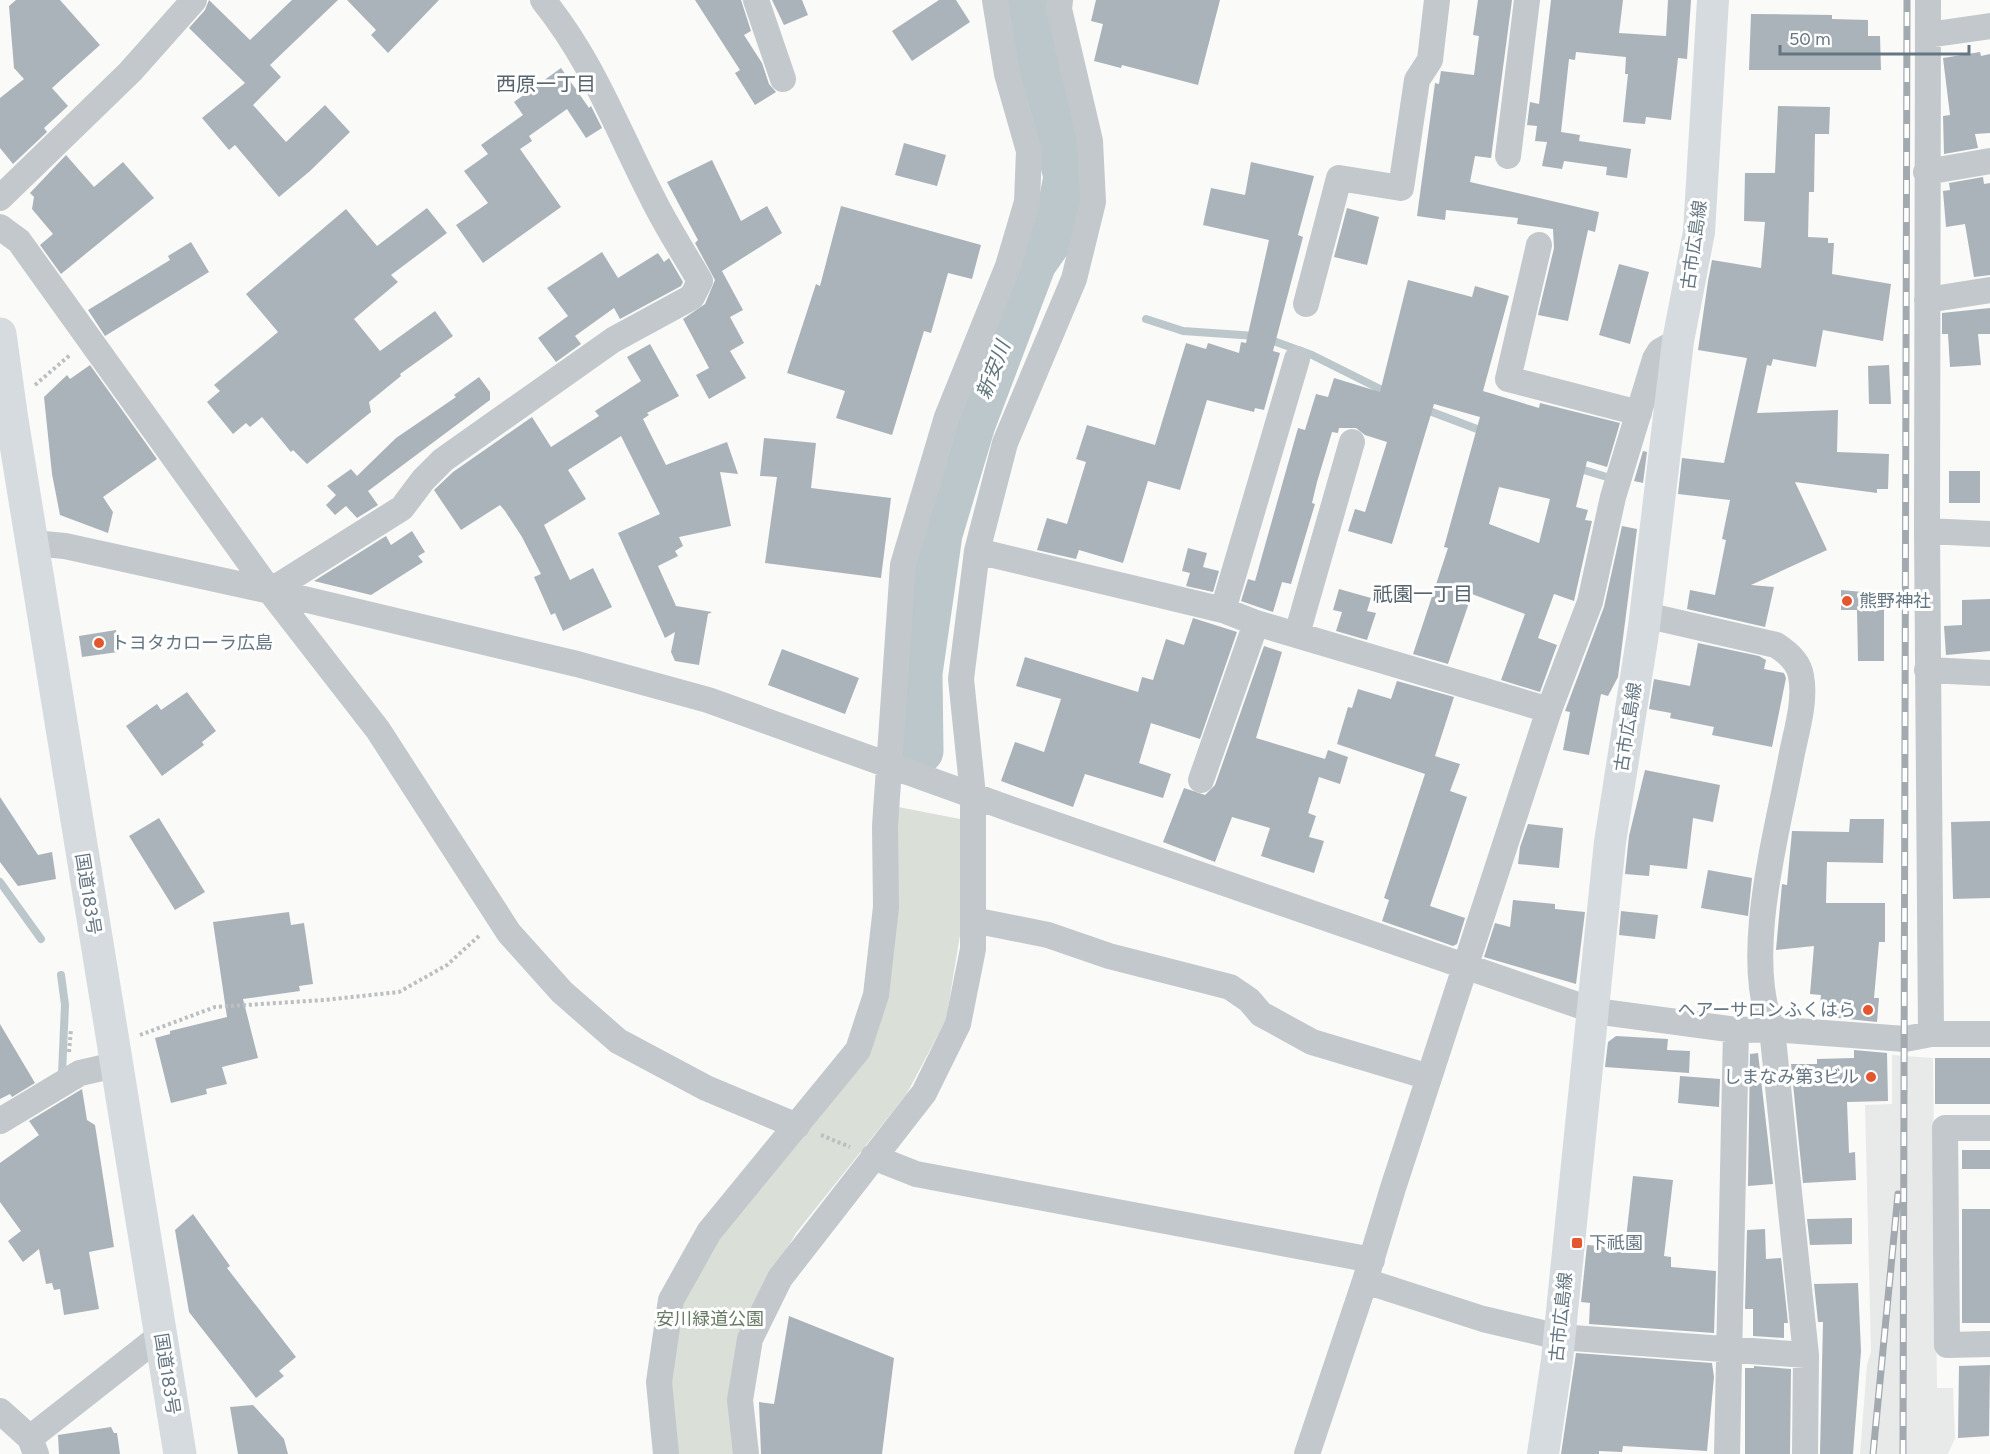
<svg xmlns="http://www.w3.org/2000/svg" width="1990" height="1454" viewBox="0 0 1990 1454" font-family="Figtree,'Noto Sans JP',sans-serif">
<rect width="100%" height="100%" fill="#fafaf8"/>
<path fill="#e8e9e9" d="M1892,1055L1933,1058L1937,1388H1953L1955,1438L1948,1454H1860L1867,1365L1871,1352L1865,1105L1892,1104Z"/>
<path fill="#dadfd7" d="M893,806L960,819L961,929L946,1020L906,1095L796,1233L745,1322L737,1454H675L669,1393L676,1300L735,1212L861,1055Z"/>
<g fill="none" stroke-linecap="round" stroke-linejoin="round">
<path stroke="#bbc7cb" stroke-width="8" d="M1055,233L1069,247
M1146,319L1183,331L1256,336
M1268,339L1312,355L1388,393
M1424,409L1485,432
M1577,468L1607,477
M0,882L41,939
M61,975L65,1005L62,1074"/>
<path stroke="#bbc7cb" stroke-width="45" d="M921,751L920,673L940,534L973,424L1034,263L1055,233L1066,177L1024,0"/>
</g>
<path fill="#aab3b9" fill-rule="evenodd" d="M16,0H60L100,45L52,88L68,106L44,128L47,132L13,164L0,148V98L24,79L14,68L9,6Z
M209,0L250,40L292,0H338L270,65L281,77L253,105L286,142L325,105L350,132L310,171L279,197L235,145L229,150L202,118L245,83L189,28L205,10Z
M347,0H439L388,53L371,35L376,30Z
M695,0H741L751,31L744,35L762,63L769,84L776,92L755,105L735,73L740,70Z
M772,0H802L808,15L784,25Z
M939,0H956L970,22L912,61L892,31Z
M1096,0H1220L1198,85L1122,65L1121,68L1094,61L1103,24L1091,21Z
M1478,0H1512L1491,158L1475,156L1470,182L1599,212L1595,232L1588,230L1568,321L1538,315L1554,248L1553,229L1517,224L1518,218L1446,210L1445,220L1417,216L1435,83L1439,84L1441,71L1474,75L1479,36L1473,35Z
M1551,0H1623L1619,33L1666,36L1668,0H1691L1687,59L1678,58L1671,120L1646,117L1645,124L1623,122L1628,74H1625L1626,57L1576,52L1575,60L1569,59L1561,132L1580,135L1579,141L1631,149L1627,178L1606,175L1607,167L1564,161L1562,169L1542,166L1547,142L1535,141L1537,126L1527,125L1530,102L1539,104Z
M1751,14L1832,15V19L1868,20V36H1880L1881,70H1749Z
M1980,52L1981,56L1990,54V133L1975,134L1978,148L1944,154L1943,116L1950,115L1943,58Z
M561,68L589,108L591,106L602,128L586,138L567,109L529,136L532,141L520,149L561,207L483,263L456,225L488,203L464,171L488,154L481,145L523,115L514,102Z
M1778,106L1830,107L1829,134H1815L1814,192H1809L1808,237L1828,238V243H1834L1832,274L1891,284L1883,341L1823,330L1816,367L1773,359L1771,366L1767,365L1757,413L1838,410L1837,452L1889,454L1888,489H1877V493L1795,482L1827,550L1751,585L1774,587L1765,627L1687,609L1690,590L1715,595L1726,540L1722,539L1730,500L1678,494L1682,458L1724,463L1747,358L1698,350L1708,281L1712,260L1761,268L1765,222L1744,221L1745,173H1775Z
M904,143L946,155L937,186L895,175Z
M66,155L94,187L123,162L154,198L61,274L40,245L53,234L32,209L34,197L30,193Z
M712,160L741,221L767,206L782,233L722,271L743,310L730,317L744,343L730,351L746,378L709,399L696,375L709,368L683,319L705,304L715,280L695,243L698,240L667,182Z
M1251,162L1314,176L1298,235L1303,237L1273,351L1280,353L1264,410L1255,408L1254,412L1207,400L1180,490L1148,481L1123,563L1079,550L1076,559L1037,550L1047,518L1067,524L1086,462L1076,459L1087,425L1155,445L1186,343L1206,349L1208,343L1239,353L1241,342L1246,343L1269,240L1203,225L1211,188L1245,195Z
M1983,177L1984,184L1990,183V275L1974,277L1965,224L1946,227L1943,191L1950,190L1949,183Z
M841,206L981,245L972,279L948,273L931,333L924,331L892,435L836,418L845,391L787,373L816,284L820,286Z
M427,208L447,233L391,275L398,282L354,319L380,351L435,311L453,336L400,374L401,376L369,402L371,412L307,464L293,450L291,452L262,417L250,427L246,423L233,434L207,402L220,391L214,385L278,332L246,294L346,209L377,246Z
M1347,208L1379,217L1367,265L1334,257Z
M191,242L209,272L105,336L88,310L170,260L168,256Z
M602,252L618,278L658,253L664,262L669,258L683,282L681,286L620,319L614,308L575,336L581,344L556,362L538,338L568,316L547,288Z
M1619,264L1649,272L1630,344L1599,335Z
M1408,280L1472,297L1475,286L1509,296L1483,391L1539,408L1540,403L1620,423L1607,467L1587,461L1576,507L1588,510L1585,520L1592,521L1574,601L1554,594L1538,638L1557,645L1540,692L1501,680L1525,614L1472,594L1448,664L1413,654L1448,548L1444,547L1480,417L1434,404L1392,544L1348,531L1355,509L1365,512L1387,442L1365,435L1356,428H1339L1338,433L1332,432L1317,482L1312,503L1315,504L1291,584L1282,582L1273,612L1241,601L1248,579L1255,581L1298,428L1305,430L1316,394L1328,397L1334,378L1380,392ZM1499,487L1550,499L1539,543L1489,524Z
M1990,308V334H1978L1981,365L1950,367L1948,334H1942V313Z
M650,344L679,396L647,413L649,415L643,419L666,465L727,442L738,474L720,472L731,526L679,537L683,546L675,551L678,556L658,566L676,606L712,612L708,614L699,665L675,661L671,652L675,632L665,638L618,533L660,514L621,436L568,470L586,499L544,525L570,580L593,568L612,607L563,631L555,613L551,615L534,577L541,574L522,537L505,511L500,505L461,530L434,490L453,472L532,417L551,447L599,416L595,411L641,381L627,357Z
M90,365L157,459L103,497L113,512L108,533L60,515L52,474L44,397L67,375L70,379Z
M1889,365L1891,404H1869L1868,366Z
M479,377L490,392V400L368,491L378,505L357,518L346,506L335,515L326,505L336,495L327,486L351,469L357,476L396,438L456,397L454,395Z
M764,438L816,443L811,488L891,498L881,578L765,563L777,477L760,476Z
M1643,451L1647,452L1643,483L1634,481Z
M1949,471H1980V503H1949Z
M1622,526L1637,529L1618,677L1608,696L1601,694L1589,755L1563,750L1570,712L1565,711L1604,607Z
M412,531L425,552L418,556L423,562L371,595L314,581L386,536L391,545Z
M1188,548L1207,553L1203,567L1219,571L1213,592L1186,586L1190,573L1182,571Z
M1339,589L1371,598L1367,611L1376,613L1367,640L1336,631L1342,612L1333,610Z
M1841,590L1884,594V661H1858L1857,610H1841Z
M1990,599V651L1946,655L1944,626L1962,625V600Z
M1193,618L1237,632L1200,739L1151,723L1139,763L1171,774L1163,798L1085,774L1073,807L1001,781L1015,742L1044,752L1061,699L1016,686L1025,657L1138,692L1142,677L1153,680L1166,639L1184,645Z
M116,630L118,652L82,657L79,636Z
M1698,643L1759,656L1766,660L1764,669L1784,673L1786,678L1772,747L1712,735L1714,727L1670,718L1671,713L1649,709L1654,679L1690,686Z
M1264,646L1282,652L1256,738L1325,759L1328,750L1348,757L1340,784L1319,777L1308,813L1316,816L1309,837L1324,841L1314,873L1261,856L1270,828L1232,817L1215,862L1163,842L1184,788L1205,795L1215,785Z
M782,649L859,678L845,714L768,685Z
M1397,681L1454,697L1435,756L1460,764L1450,791L1467,797L1430,906L1465,918L1457,944L1453,946L1382,921L1389,900L1384,898L1425,774L1337,744L1348,707L1352,708L1358,689L1391,699Z
M187,692L216,731L202,742L204,745L162,776L126,726L157,704L161,710Z
M1645,770L1720,785L1713,822L1693,818L1687,869L1650,865L1649,876L1625,874L1629,836Z
M0,797L38,855L52,852L56,879L18,886L0,862Z
M159,818L205,892L175,910L129,836Z
M1850,819H1884L1883,863L1827,862L1826,903H1885V942H1879L1874,998H1879L1877,1022L1819,1016L1821,995L1810,994L1814,946L1776,950L1782,884L1787,885L1792,831L1849,832Z
M1990,821V898L1953,899L1951,822Z
M1528,824L1563,828L1559,868L1518,864L1520,847Z
M1708,870L1752,878L1748,916L1701,908Z
M1513,900L1555,904V909L1585,912L1576,984L1484,957L1495,923L1510,927Z
M1621,911L1658,915L1655,939L1619,935Z
M289,912L291,925L304,923L313,984L299,986L300,991L243,999L258,1058L222,1067L227,1084L206,1089L207,1094L171,1103L155,1038L170,1034V1031L227,1017L213,922Z
M0,1024L35,1083L12,1097L10,1094L0,1099Z
M1616,1036L1668,1039L1667,1050L1690,1051L1689,1073L1605,1067L1608,1042Z
M1854,1050L1887,1053L1888,1101L1847,1102L1849,1153L1855,1152L1856,1180L1803,1183L1791,1064H1817V1059L1854,1058Z
M1758,1053L1773,1184L1748,1186L1750,1054Z
M1935,1058H1990V1104H1935Z
M1680,1076L1720,1079L1719,1107L1678,1103Z
M82,1089L87,1120L95,1125L114,1247L89,1252L99,1309L64,1315L60,1289L54,1290L52,1283L46,1284L39,1249L23,1262L8,1241L21,1231L0,1202V1163L39,1135L29,1121Z
M1962,1150H1990V1169H1962Z
M1633,1176L1673,1180L1664,1256L1671,1257V1267L1716,1271L1714,1333L1589,1324L1590,1303L1581,1302L1587,1245L1625,1248Z
M1962,1209H1990V1323H1962Z
M193,1214L230,1266L227,1268L296,1357L279,1371L284,1376L256,1398L189,1312L175,1230Z
M1852,1218V1244L1810,1245L1807,1219Z
M1765,1229L1766,1259L1781,1258L1788,1323H1784V1338L1753,1336V1309H1745L1747,1230Z
M1858,1283L1861,1351L1853,1454H1820L1823,1322H1818L1814,1284Z
M789,1316L894,1358L882,1454H761L759,1402L774,1404Z
M1576,1353L1712,1363L1714,1377L1707,1451L1623,1446L1622,1452L1599,1451V1454H1561Z
M1990,1365L1989,1436L1958,1438L1959,1366Z
M1754,1366L1791,1369L1790,1454H1745V1368H1754Z
M253,1405L284,1439L288,1454H238L230,1407Z
M111,1427L114,1433H117L120,1454H59L58,1435Z"/>
<g fill="none" stroke-linecap="round" stroke-linejoin="round">
<path stroke="#bbbfc2" stroke-width="4" stroke-dasharray="3 3" stroke-linecap="butt" d="M35,385L70,355
M140,1035L215,1007L324,1000L399,992L447,965L480,935
M69,1052L71,1029
M821,1135L850,1147"/>
<path stroke="#c3c8cc" stroke-width="26" d="M756,0L783,79
M1928,0L1927,531L1931,1034
M1928,35L1990,26
M1508,156L1527,0
M1926,172L1990,161
M0,198L130,72L194,0
M0,227L19,241L270,591L378,730L509,933L562,992L618,1041L706,1088L797,1126
M1539,245L1508,379L1639,413
M1927,300L1990,290
M1306,304L1339,178L1401,188L1417,80L1430,60L1437,0
M1927,531L1990,534
M32,543L65,546L270,591L577,664L708,700L1016,811L1595,1011L1736,1030L1772,1029L1905,1039L1931,1034H1990
M977,551L1223,610L1256,623L1549,710
M270,591L402,508L423,480L443,460L613,340L692,297L700,281C684,253 666,226 652,197C616,127 593,62 543,0
M1223,610L1297,359
M1645,615L1776,645C1787,652 1799,662 1801,676C1806,702 1796,732 1791,758C1777,835 1742,955 1772,1029L1806,1355L1805,1454
M1297,634L1352,442
M1927,670L1990,673
M1201,780L1256,623
M973,920L1048,935L1109,956L1230,987L1249,1000L1261,1014L1312,1042L1429,1077
M0,1121L80,1073L115,1065
M1990,1128H1945L1947,1345L1990,1344
M873,1157L916,1174L1372,1260
M1365,1281L1483,1319L1559,1337L1806,1355
M0,1411L30,1438
M36,1454L30,1438L160,1336
M666,1454L659,1382L671,1300L709,1232L858,1050L876,995L886,907L885,826L903,565L947,417L1008,266L1027,202L1029,151L1007,74L995,0
M746,1454L740,1400L750,1339L780,1278L924,1093L958,1024L973,949V795L961,679L977,551L1005,443L1074,279L1093,202L1090,141L1059,9L1060,0
M1307,1454L1365,1281L1393,1188L1549,710L1590,602L1613,497L1655,359L1660,351L1678,341
M1727,1454L1736,1030"/>
<path stroke="#d6dbdf" stroke-width="32" d="M1543,1454L1557,1360L1610,842L1644,627L1678,341L1699,232L1713,0"/>
<path stroke="#d6dbdf" stroke-width="33" d="M0,334L12,420L180,1454"/>
<defs>
<path id="rail" d="M1873,1454L1898,1194
M1903,1454L1907,0"/>
</defs>
<use href="#rail" stroke="#a2aab0" stroke-width="7"/>
<use href="#rail" stroke="#fff" stroke-width="4.5" stroke-dasharray="14" stroke-linecap="butt"/>
</g>
<g fill="#e4572e" stroke="#fff" stroke-width="2">
<circle cx="1847" cy="601" r="6"/>
<circle cx="99" cy="643" r="6"/>
<circle cx="1868" cy="1010" r="6"/>
<circle cx="1871" cy="1077" r="6"/>
<rect x="1571" y="1237" width="12" height="12" rx="3"/>
</g>
<g text-anchor="middle" stroke-width="6" stroke-linejoin="round" paint-order="stroke">
<g font-size="18" fill="#657683" stroke="#fff">
<text transform="translate(1694 245) rotate(-82)" y="6">古市広島線</text>
<text transform="translate(1628 727) rotate(-81)" y="6">古市広島線</text>
<text transform="translate(88 894) rotate(81)" y="6">国道183号</text>
<text transform="translate(1561 1317) rotate(-84)" y="6">古市広島線</text>
<text transform="translate(167 1374) rotate(81)" y="6">国道183号</text>
</g>
<g font-size="18" fill="#657683" stroke="#fff" text-anchor="start">
<text x="1859" y="607">熊野神社</text>
<text x="111" y="649">トヨタカローラ広島</text>
<text x="1856" y="1016" text-anchor="end">ヘアーサロンふくはら</text>
<text x="1859" y="1083" text-anchor="end">しまなみ第3ビル</text>
<text x="1589" y="1249">下祇園</text>
</g>
<g font-size="18" fill="#687a64" stroke="#fff">
<text x="710" y="1325">安川緑道公園</text>
</g>
<g font-size="20" fill="#57646e" stroke="#fff">
<text x="546" y="91">西原一丁目</text>
<text x="1423" y="601">祇園一丁目</text>
</g>
<g font-size="20" font-style="italic" fill="#60757c" stroke="#fff">
<text transform="translate(993 370) rotate(-69)" y="7">新安川</text>
</g>
</g>
<path d="M1780 45v9h189v-9" fill="none" stroke="#657683" stroke-width="3"/>
<text x="1789" y="45" font-size="18" fill="#657683" stroke="#ffffff" stroke-width="4.5" paint-order="stroke">50 m</text>
</svg>
